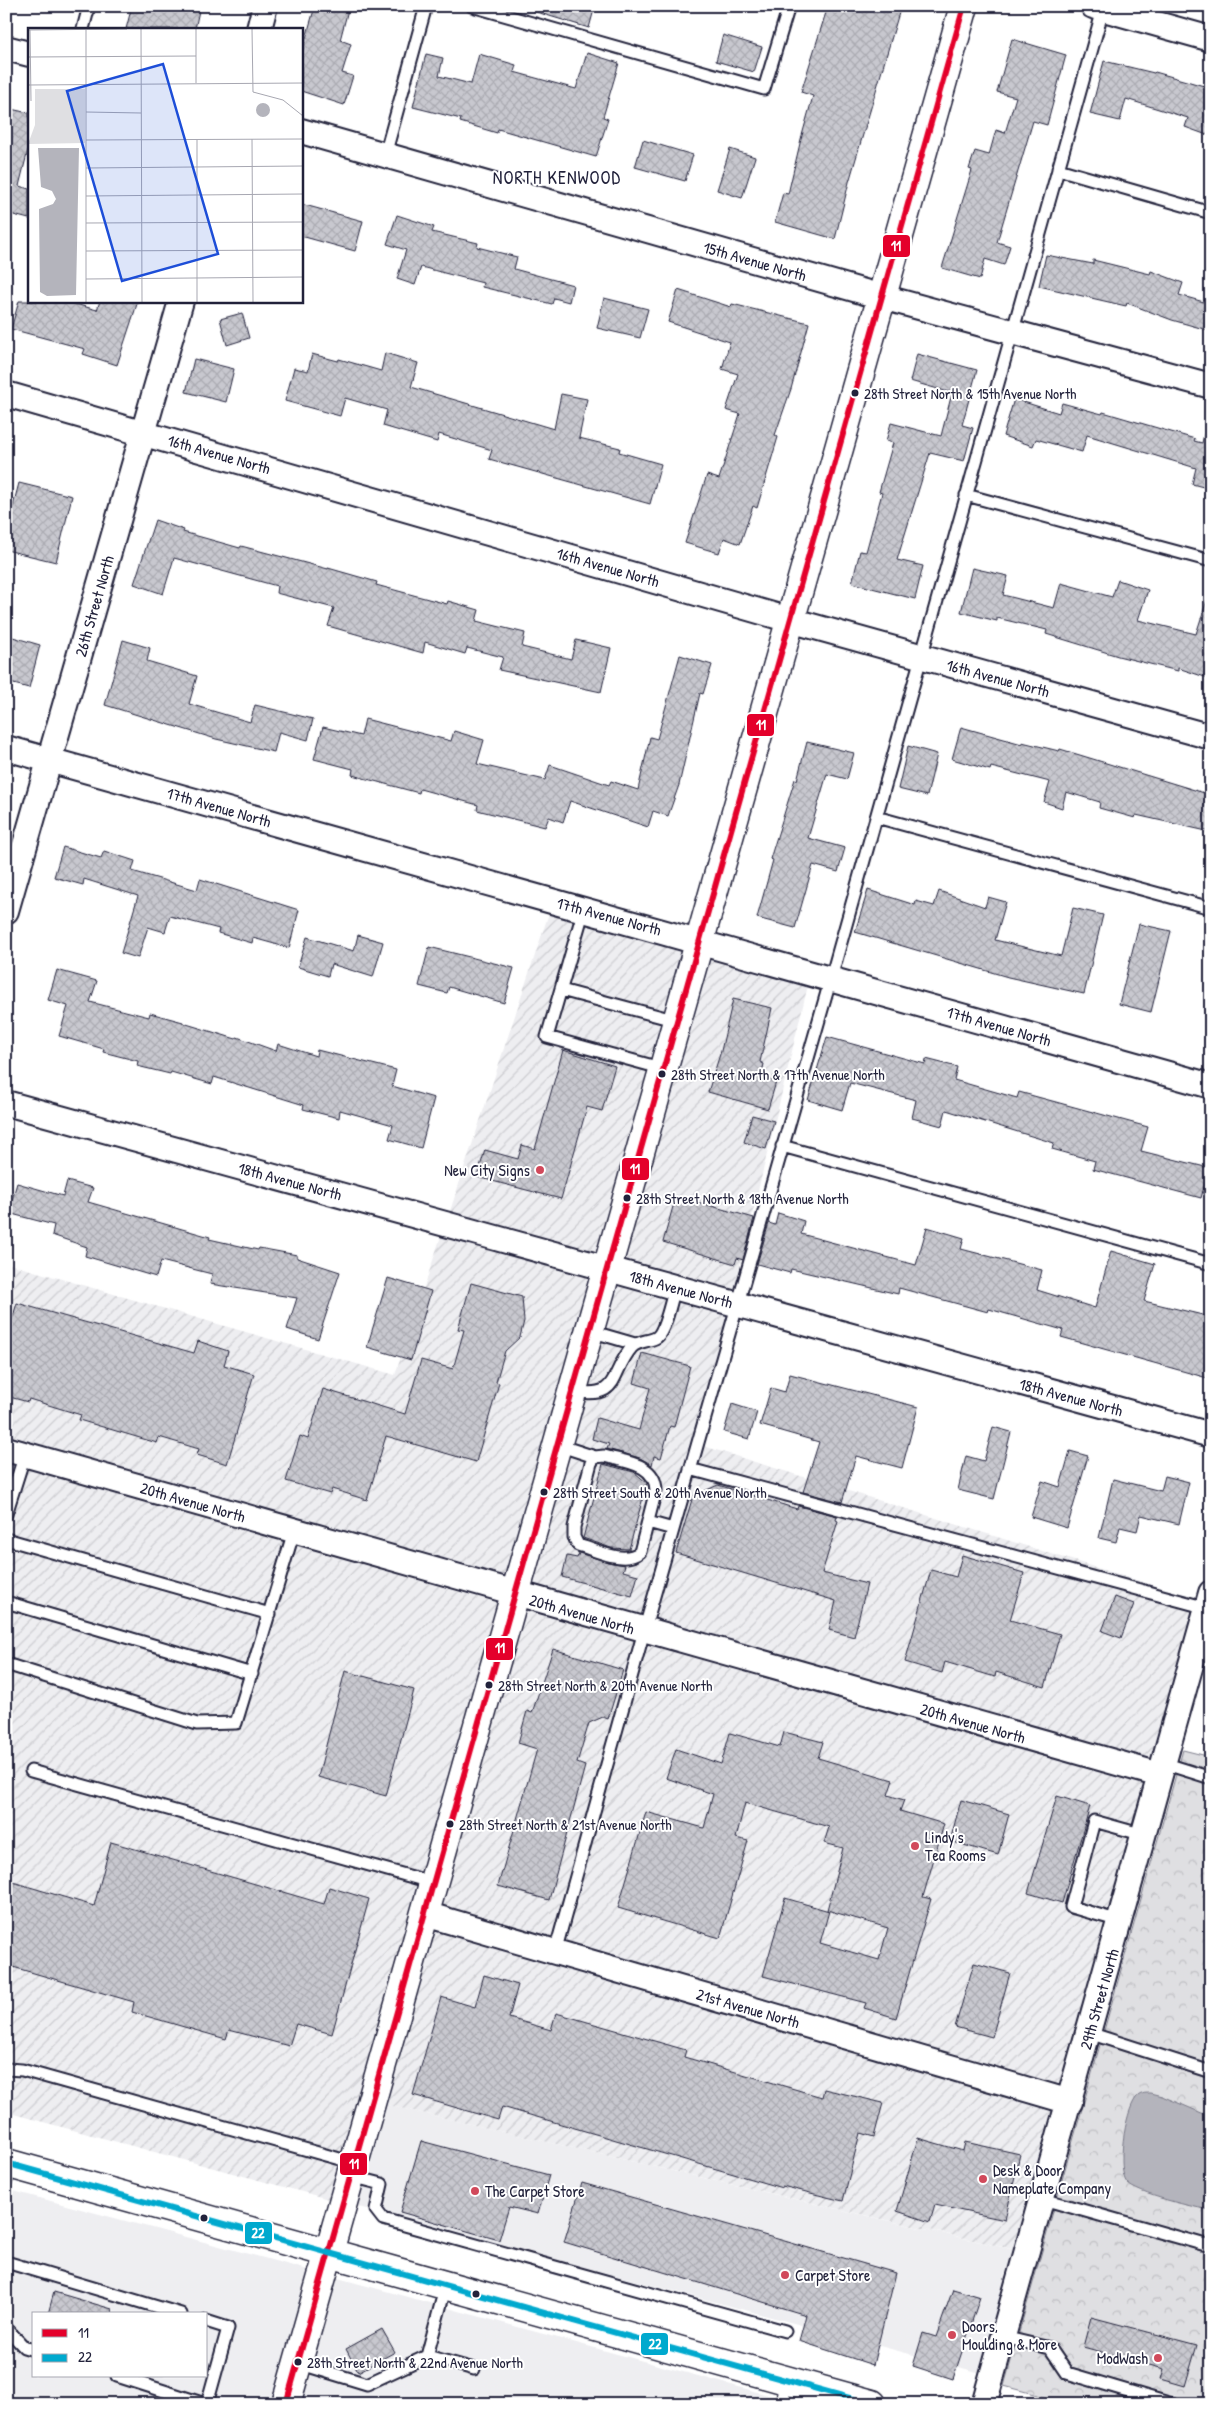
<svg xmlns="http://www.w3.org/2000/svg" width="1217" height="2410" viewBox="0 0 1217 2410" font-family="'Patrick Hand',sans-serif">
<defs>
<pattern id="industrial-furrows" width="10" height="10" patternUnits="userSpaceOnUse" patternTransform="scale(1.25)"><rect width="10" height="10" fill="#eeeef1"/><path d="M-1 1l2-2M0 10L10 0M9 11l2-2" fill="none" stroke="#ccccd0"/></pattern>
<pattern id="park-crowns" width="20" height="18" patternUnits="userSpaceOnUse" patternTransform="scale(1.25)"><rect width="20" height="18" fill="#dfdfe2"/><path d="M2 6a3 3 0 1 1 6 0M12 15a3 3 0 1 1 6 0" fill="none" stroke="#bfbfc3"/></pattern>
<pattern id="building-cross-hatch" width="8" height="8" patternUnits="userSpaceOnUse" patternTransform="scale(1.25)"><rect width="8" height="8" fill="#c8c8cf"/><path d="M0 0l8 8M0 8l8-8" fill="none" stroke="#acacb3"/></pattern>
</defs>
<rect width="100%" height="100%" fill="#fff"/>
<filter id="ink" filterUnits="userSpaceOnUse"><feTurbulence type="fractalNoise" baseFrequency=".02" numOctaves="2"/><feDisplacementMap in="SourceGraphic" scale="10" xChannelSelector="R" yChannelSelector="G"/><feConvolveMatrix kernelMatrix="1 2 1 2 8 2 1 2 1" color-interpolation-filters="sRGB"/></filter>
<g filter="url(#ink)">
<path fill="#eeeef1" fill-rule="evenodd" d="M383,2104L1015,2250L1004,2276L1009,2277L981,2373L355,2206Z
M6,2189L312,2271L275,2404H6ZM34,2314H206V2376H34Z
M334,2277L801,2404H299Z"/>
<path fill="url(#industrial-furrows)" d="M549,913L686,950L600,1253L450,1211Z
M708,957L808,985L734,1290L622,1259Z
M441,1236L593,1278L508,1579L6,1436V1263L395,1375Z
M615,1284L728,1315L697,1444L1197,1599L1154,1760L530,1585Z
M6,1463L501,1604L332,2200L6,2112Z
M523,1610L1147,1785L1062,2086L440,1905Z
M433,1930L1055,2111L1016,2250L383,2104Z"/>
<path fill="url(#park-crowns)" stroke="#80808e" d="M1183,1750L1211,1757V2404H1071L1004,2386Z"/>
<path fill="#b4b4bc" stroke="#7a7a88" d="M1150,2093L1162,2096L1211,2117V2210C1196,2208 1136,2194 1127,2183C1116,2169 1125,2112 1136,2098C1140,2093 1145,2093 1150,2093Z"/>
<path fill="url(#building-cross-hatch)" stroke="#22223b" d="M132,6H200L195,29H126Z
M315,6H349L340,40L351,44L342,73L353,76L344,105L301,91V56Z
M534,6H595L589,28L533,11Z
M828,6H901L849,182L835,239L775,222L783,193L788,194L801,139L813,96L801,92Z
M723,35L762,47L754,72L716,61Z
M1012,39L1066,55L1047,125L1033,121L997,242L1010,246L1004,265L985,259L980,279L942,268L972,170L969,169L975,151L989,155L996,130L1005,133L1016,97L997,92Z
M587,53L619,63L603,117L608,119L596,157L498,129L497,133L460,122L461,119L413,107L426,54L443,58L439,76L471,84L479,54L516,65L514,72L576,89Z
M1104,61L1154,73L1155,72L1211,88V124L1207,135L1185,127L1188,118L1126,99L1120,121L1090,114Z
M6,108L29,113V146L19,186L29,189V219L6,213Z
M643,140L693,155L685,181L635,167Z
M730,149L755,157L742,198L717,190Z
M301,204L363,221L355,251L301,236Z
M397,215L434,227L432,232L478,243L477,247L517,257L514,269L573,285L569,302L554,298L552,304L482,287L483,283L421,267L415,285L397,279L406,250L387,244Z
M1046,255L1093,264V260L1150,274L1151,271L1183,283L1179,295L1211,304V331L1172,320L1127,303L1126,306L1039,286Z
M678,290L731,307L732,304L809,323L791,389L775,435L778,437L757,508L753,506L740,544L724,538L719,553L685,543L707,475L719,479L740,414L726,410L738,374L722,369L730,342L668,322Z
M604,298L648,309L640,338L597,328Z
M19,301H64L97,310L100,301H138L117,365L83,354L85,349L11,329Z
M242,313L249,338L227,345L220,319Z
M385,353L418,363L411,387L554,429L561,394L587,399L579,438L620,448L619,452L661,464L650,504L489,459L492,450L439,434L437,442L383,426L387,410L345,398L340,416L285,401L294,368L308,371L312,354L338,361L339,359L381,371Z
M917,354L977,370L962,425L973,428L964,461L930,453L897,560L923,566L915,599L852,583L860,551L866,552L882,493L879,492L893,443L886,441L891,423L941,436L952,393L910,381Z
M194,359L234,369L226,402L186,392Z
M1014,399L1059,413L1062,403L1102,414L1103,412L1195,439L1194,441L1202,443L1204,434H1211V489L1192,484L1196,468L1087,435L1082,452L1036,439L1033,446L1003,436Z
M19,483L72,496L56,562L6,550V533Z
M155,520L184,530L183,532L240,548L241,546L328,569V568L377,582L376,585L447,604L448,601L479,610L476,621L525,633L522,647L571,659L576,640L611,648L601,692L499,670L503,657L467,648L465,654L425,642L423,653L328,626L334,608L276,593L277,586L174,558L163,594L134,584Z
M972,568L1008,576L1003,595L1054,608L1061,583L1112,597L1118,580L1148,590L1138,620L1196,634L1207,600L1211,601V679L1178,668V671L1118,656L1046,634L1047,630L997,618V621L961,612Z
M6,635L40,645L29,688L6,682Z
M123,640L150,648L147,661L197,676L189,704L250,722L255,705L313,719L308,740L279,732L274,752L216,739L105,705Z
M680,655L712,665L703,694L700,693L679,785L668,816L653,811L648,827L570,801L563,822L549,817L545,827L477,810L478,805L420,789L419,793L352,775L353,769L314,759L323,727L361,736L365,719L451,741L454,731L484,740L477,764L545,780L550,765L609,785L611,781L638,790L650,737L657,739Z
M961,727L1022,744V742L1059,751L1060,749L1211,795V832L1136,815L1135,818L1099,808L1100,802L1066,792L1062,808L1044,802L1050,782L991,767L990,770L952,759Z
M807,742L854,753L847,779L827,774L808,838L845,848L838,872L813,865L795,928L757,918L773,860L770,859L795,779L797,780Z
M908,746L937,754L927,796L898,789Z
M63,847L101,858L104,851L135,861L132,871L197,890L200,879L299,910L289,948L253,938L252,943L218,933L219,929L170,916L165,932L148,927L138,958L121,953L138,896L84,879L83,885L54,877Z
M868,890L915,905L916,901L934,906L939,891L985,907L988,897L1006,902L995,940L1061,956L1073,908L1103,915L1084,994L1008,977L855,932Z
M1139,924L1171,931L1151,1012L1119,1004Z
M358,935L383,942L373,977L331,964L328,976L298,967L307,937L354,951Z
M429,947L514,968L504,1003L449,987L447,993L419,986Z
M57,970L97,981L90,1002L149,1017L150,1013L183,1022V1023L236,1039L237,1037L276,1051L278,1044L316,1056L317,1050L396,1070L392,1086L434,1098L421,1148L389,1139L393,1125L340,1110L339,1118L303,1109L304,1105L214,1077L212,1084L171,1072L170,1074L137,1066L138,1061L103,1052L104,1049L59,1036L68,1006L48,1000Z
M733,999L772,1008L760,1062L764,1064L761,1077L776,1082L768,1109L708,1092L721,1051Z
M827,1037L925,1064L926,1059L957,1067L954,1080L1017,1098L1019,1092L1148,1127L1141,1151L1209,1168L1201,1198L1093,1169L1095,1161L1052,1149L1054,1143L946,1110L942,1126L912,1118L916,1100L850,1083L842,1110L808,1100Z
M563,1050L615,1066L602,1111L587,1107L561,1199L477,1177L485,1150L518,1159L522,1145L535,1149Z
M752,1115L774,1121L766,1149L744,1142Z
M67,1181L93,1188L88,1202L210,1237L209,1239L258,1250L259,1248L297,1255V1258L340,1272L318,1339L287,1329L297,1298L210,1284L212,1274L161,1261L156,1277L85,1256L87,1247L52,1235L54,1225L8,1213L17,1183L63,1196Z
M676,1196L754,1218L743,1260L737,1258L735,1264L663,1242Z
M778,1213L804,1221L801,1234L916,1265L927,1227L964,1238L961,1249L1042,1270L1037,1290L1095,1308L1111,1251L1155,1264L1144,1301L1211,1317V1379L1061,1337L1063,1330L989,1309L988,1312L899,1288L898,1294L791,1269L790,1273L757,1264L769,1223L775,1225Z
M388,1278L431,1291L411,1360L367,1347Z
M471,1283L522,1297L524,1321L520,1337L505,1351L496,1382L499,1383L476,1462L386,1436L367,1500L332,1489L330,1494L286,1481L300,1436L308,1439L323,1389L405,1414L421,1360L453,1369L464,1330L458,1329Z
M17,1303L194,1353L198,1341L228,1351L224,1365L254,1374L227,1464L197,1455L199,1449L159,1437L157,1443L79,1420L81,1415L29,1399L28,1402L6,1396V1340Z
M642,1353L690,1366L674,1427L670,1426L661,1458L654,1456L652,1465L640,1458L607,1449L609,1444L592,1439L597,1418L639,1430L650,1388L634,1383Z
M790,1374L918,1407L902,1468L856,1456L842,1502L803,1492L819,1442L760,1425L771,1388L785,1392Z
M732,1404L757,1412L749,1439L724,1432Z
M993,1427L1011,1432L994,1499L958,1490L966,1456L984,1461Z
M1070,1451L1088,1456L1067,1528L1031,1517L1042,1481L1060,1487Z
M603,1464L634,1472L647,1483L629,1549L611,1548L583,1538Z
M1165,1476L1189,1482L1179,1524L1141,1515L1137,1531L1120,1527L1116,1542L1099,1538L1113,1479L1161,1491Z
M718,1485L797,1509L798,1506L837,1516L836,1520L838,1521L822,1573L867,1584L854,1637L829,1630L836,1601L676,1553L693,1496Z
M579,1553L608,1562L625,1565L623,1571L638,1575L632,1596L562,1577L567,1556L577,1558Z
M962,1555L1024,1573L1010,1620L1060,1634L1045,1687L996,1672L995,1677L945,1662L942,1673L905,1662L931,1570L956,1577Z
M1115,1597L1134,1604L1121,1638L1102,1631Z
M553,1649L623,1670L608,1719L603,1717L589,1723L577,1763L585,1766L549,1900L498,1886L537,1749L518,1743L527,1711L532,1713Z
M345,1671L414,1690L386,1796L318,1777Z
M784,1732L823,1742L818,1758L893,1780L888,1795L904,1800L900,1811L944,1824L923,1897L931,1899L896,2018L864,2008L866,2003L763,1976L785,1898L829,1911L820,1943L879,1960L888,1928L827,1910L843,1848L824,1843L829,1827L745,1803L736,1838L748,1841L720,1938L618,1908L646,1812L704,1828L713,1794L666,1778L676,1749L721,1764L730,1733L780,1747Z
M1057,1796L1090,1806L1062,1903L1028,1893Z
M961,1800L1009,1814L998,1855L950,1841Z
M111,1842L324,1904L329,1887L369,1899L332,2034L296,2024L289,2046L229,2030L226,2039L132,2012L134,2002L6,1965V1880L94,1906Z
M974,1963L1010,1973L992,2037L955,2027Z
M484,1975L518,1985L509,2018L551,2030L556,2013L686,2050L684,2057L822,2097L824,2089L883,2103L874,2137L860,2133L843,2201L782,2186V2188L502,2107L498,2120L413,2095L441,1997L475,2007Z
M918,2138L963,2151L965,2142L1020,2154L1005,2220L935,2205L930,2222L897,2211Z
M421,2141L549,2175L538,2214L509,2207L499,2240L400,2212Z
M582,2183L896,2273L873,2365L799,2341L806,2315L564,2242Z
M953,2289L980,2297L953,2379L913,2366L923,2333L936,2337Z
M54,2292L112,2309L111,2314H48Z
M1091,2317L1197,2345L1185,2386L1161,2379L1164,2369L1083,2347Z
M382,2329L395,2352L358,2372L346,2349Z"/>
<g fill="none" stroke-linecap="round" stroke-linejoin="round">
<defs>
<path id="lane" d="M472,6L764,89L789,6
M83,29L89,6
M385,155L426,6
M1058,169L1211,213
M966,495L1211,561
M876,817L1211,908
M584,909L547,1037L664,1069
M561,990L677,1021
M782,1146L1211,1264
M590,1331L635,1344
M573,1391C621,1400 609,1374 632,1347C639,1340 650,1342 657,1337C665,1331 672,1298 675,1287
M558,1445L595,1457
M604,1456C625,1462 655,1463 656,1490L640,1552C624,1565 596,1550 578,1545L574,1537V1527L591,1463L595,1457Z
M690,1469L1207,1608
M6,1514L25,1454
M648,1522L673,1529
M6,1539L270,1614
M6,1602L252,1674
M6,1664L197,1724L236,1723L294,1531
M1163,1763L1211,1778
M31,1771L434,1883
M1120,1921L1071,1907L1094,1821L1144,1835
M555,1952L644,1631L831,978L1104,6
M1089,2033L1211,2072
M6,2069L22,2070L354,2163
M351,2176L382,2184L376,2210L383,2219L785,2331
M6,2181L11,2164
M1043,2199L1202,2244L1211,2245
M6,2262L181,2314
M206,2321L228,2328L207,2404
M6,2328L24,2347L34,2350
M1003,2337L1050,2348L1067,2373L1172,2404
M427,2356L474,2369
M298,2363L367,2384L427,2356L446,2285
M117,2376L205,2404
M781,2404L788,2380"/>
<path id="street" d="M1093,6L1211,39
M259,29L265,6
M6,48L29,54
M301,131L882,297L1211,386
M6,394L790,620L1211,737
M6,748L1211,1086
M6,911L181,301
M6,1103L1211,1435
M6,1449L1160,1775
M425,1914L1070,2102
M984,2404L1211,1593"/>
<path id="secondary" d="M6,2163L872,2404
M286,2404L964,6"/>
</defs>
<use href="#lane" stroke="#22223b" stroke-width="15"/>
<use href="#street" stroke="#22223b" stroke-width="28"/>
<use href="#secondary" stroke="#22223b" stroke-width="31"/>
<use href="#lane" stroke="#fff" stroke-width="11"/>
<use href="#street" stroke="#fff" stroke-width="24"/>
<use href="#secondary" stroke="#fff" stroke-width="28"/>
<defs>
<path id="bus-1" d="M286,2404L964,6"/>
<path id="bus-2" d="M6,2163L871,2404"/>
</defs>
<use href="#bus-1" stroke="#fff" stroke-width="10"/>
<use href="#bus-2" stroke="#fff" stroke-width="10"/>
<use href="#bus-1" stroke="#e4002b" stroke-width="6"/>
<use href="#bus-2" stroke="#00a9ce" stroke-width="6"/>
</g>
</g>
<g fill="#22223b" stroke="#fff" stroke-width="2">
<circle cx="855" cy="393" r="4.5"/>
<circle cx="662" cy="1074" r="4.5"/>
<circle cx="627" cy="1198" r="4.5"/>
<circle cx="544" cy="1492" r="4.5"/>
<circle cx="489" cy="1685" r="4.5"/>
<circle cx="450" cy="1824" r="4.5"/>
<circle cx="204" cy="2218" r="4.5"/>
<circle cx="476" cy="2294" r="4.5"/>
<circle cx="298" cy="2362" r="4.5"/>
</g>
<g fill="#d1495b" stroke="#fff" stroke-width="2">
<circle cx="540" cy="1170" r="5"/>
<circle cx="915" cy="1846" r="5"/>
<circle cx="983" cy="2179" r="5"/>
<circle cx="475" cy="2191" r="5"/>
<circle cx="785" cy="2275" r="5"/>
<circle cx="952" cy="2335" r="5"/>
<circle cx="1158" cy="2358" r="5"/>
</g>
<g text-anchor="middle" stroke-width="4" stroke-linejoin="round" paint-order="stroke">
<g font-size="15" fill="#22223b" stroke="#fff" text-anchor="start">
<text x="864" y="399">28th Street North &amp; 15th Avenue North</text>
<text x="671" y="1080">28th Street North &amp; 17th Avenue North</text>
<text x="636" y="1204">28th Street North &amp; 18th Avenue North</text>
<text x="553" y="1498">28th Street South &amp; 20th Avenue North</text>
<text x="498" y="1691">28th Street North &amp; 20th Avenue North</text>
<text x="459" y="1830">28th Street North &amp; 21st Avenue North</text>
<text x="307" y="2368">28th Street North &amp; 22nd Avenue North</text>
</g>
<g font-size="16" fill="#22223b" stroke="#fff">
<text transform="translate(755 261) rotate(16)" y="6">15th Avenue North</text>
<text transform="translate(219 454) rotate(16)" y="6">16th Avenue North</text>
<text transform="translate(608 567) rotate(16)" y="6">16th Avenue North</text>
<text transform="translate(94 606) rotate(-74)" y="6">26th Street North</text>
<text transform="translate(998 678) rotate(15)" y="6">16th Avenue North</text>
<text transform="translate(219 807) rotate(16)" y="6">17th Avenue North</text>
<text transform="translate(609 916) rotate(15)" y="6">17th Avenue North</text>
<text transform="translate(999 1026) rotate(16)" y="6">17th Avenue North</text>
<text transform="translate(290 1181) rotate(15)" y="6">18th Avenue North</text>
<text transform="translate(681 1289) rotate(15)" y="6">18th Avenue North</text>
<text transform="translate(1071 1397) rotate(15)" y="6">18th Avenue North</text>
<text transform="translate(193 1502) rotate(16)" y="6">20th Avenue North</text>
<text transform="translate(582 1614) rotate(16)" y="6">20th Avenue North</text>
<text transform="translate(973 1723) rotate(16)" y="6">20th Avenue North</text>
<text transform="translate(1099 1999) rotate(-74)" y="6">29th Street North</text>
<text transform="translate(748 2008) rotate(16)" y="6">21st Avenue North</text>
</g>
<g font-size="16" fill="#22223b" stroke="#fff" text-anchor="start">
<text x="530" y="1176" text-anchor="end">New City Signs</text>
<text x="925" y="1843">Lindy's<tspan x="925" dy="18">Tea Rooms</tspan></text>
<text x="993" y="2176">Desk &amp; Door<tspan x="993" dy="18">Nameplate Company</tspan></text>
<text x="485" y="2197">The Carpet Store</text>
<text x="795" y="2281">Carpet Store</text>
<text x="962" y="2332">Doors,<tspan x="962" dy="18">Moulding &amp; More</tspan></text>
<text x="1148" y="2364" text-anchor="end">ModWash</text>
</g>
<g font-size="18" letter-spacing="1" fill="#22223b" stroke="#fff">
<text x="557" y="184">NORTH KENWOOD</text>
</g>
</g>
<g transform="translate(28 28)">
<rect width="275" height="275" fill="#fff"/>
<path d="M7,61H57V115L0,116L7,97Z" fill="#dfdfe2"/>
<path d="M228 82a7 7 0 1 1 14 0a7 7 0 1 1-14 0ZM10,120H51L48,267L19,268L12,264L11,181L25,176L28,171L24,163L13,159Z" fill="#b4b4bc"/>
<path fill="none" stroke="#a7a7b1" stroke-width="1" d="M58,1V274M113,1L114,274M168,1V55M224,1L225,64L255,72L275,88M0,2L99,1M2,2L3,73M0,29L168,28M0,57L275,55M58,84L113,85M224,111L225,274M58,112L275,111M169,112V274M58,140L275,138M58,168L275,166M58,195L275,194M58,223L275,222M58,251L275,249"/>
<path fill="#1d4ed8" fill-opacity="0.15" stroke="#1d4ed8" stroke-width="2.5" d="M135,36L190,226L94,253L39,63Z"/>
<rect width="275" height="275" fill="none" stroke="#22223b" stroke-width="2.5"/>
</g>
<g stroke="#fff" stroke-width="2">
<rect x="882" y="234" width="29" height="24" rx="5" fill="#e4002b"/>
<rect x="746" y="713" width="29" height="24" rx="5" fill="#e4002b"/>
<rect x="621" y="1157" width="29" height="24" rx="5" fill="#e4002b"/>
<rect x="485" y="1637" width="29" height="24" rx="5" fill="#e4002b"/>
<rect x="339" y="2152" width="29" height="24" rx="5" fill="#e4002b"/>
<rect x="244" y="2221" width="29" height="24" rx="5" fill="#00a9ce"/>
<rect x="640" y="2332" width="29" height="24" rx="5" fill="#00a9ce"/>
</g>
<g font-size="14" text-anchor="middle" font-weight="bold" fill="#fff">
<text x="896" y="251">11</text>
<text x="761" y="730">11</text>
<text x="635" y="1174">11</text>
<text x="500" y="1653">11</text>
<text x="354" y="2169">11</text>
<text x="258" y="2238">22</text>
<text x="655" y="2349">22</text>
</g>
<rect width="1217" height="2410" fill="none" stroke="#fff" stroke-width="25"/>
<rect x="12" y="12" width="1192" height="2385" fill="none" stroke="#22223b" stroke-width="2" filter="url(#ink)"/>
<rect x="32" y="2312" width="175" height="65" fill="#ffffff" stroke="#a7a7b1"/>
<rect x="42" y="2329" width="25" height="8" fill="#e4002b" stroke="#a7a7b1"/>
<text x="78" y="2338" font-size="15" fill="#22223b">11</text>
<rect x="42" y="2354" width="25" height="8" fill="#00a9ce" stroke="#a7a7b1"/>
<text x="78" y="2362" font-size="15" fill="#22223b">22</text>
</svg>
